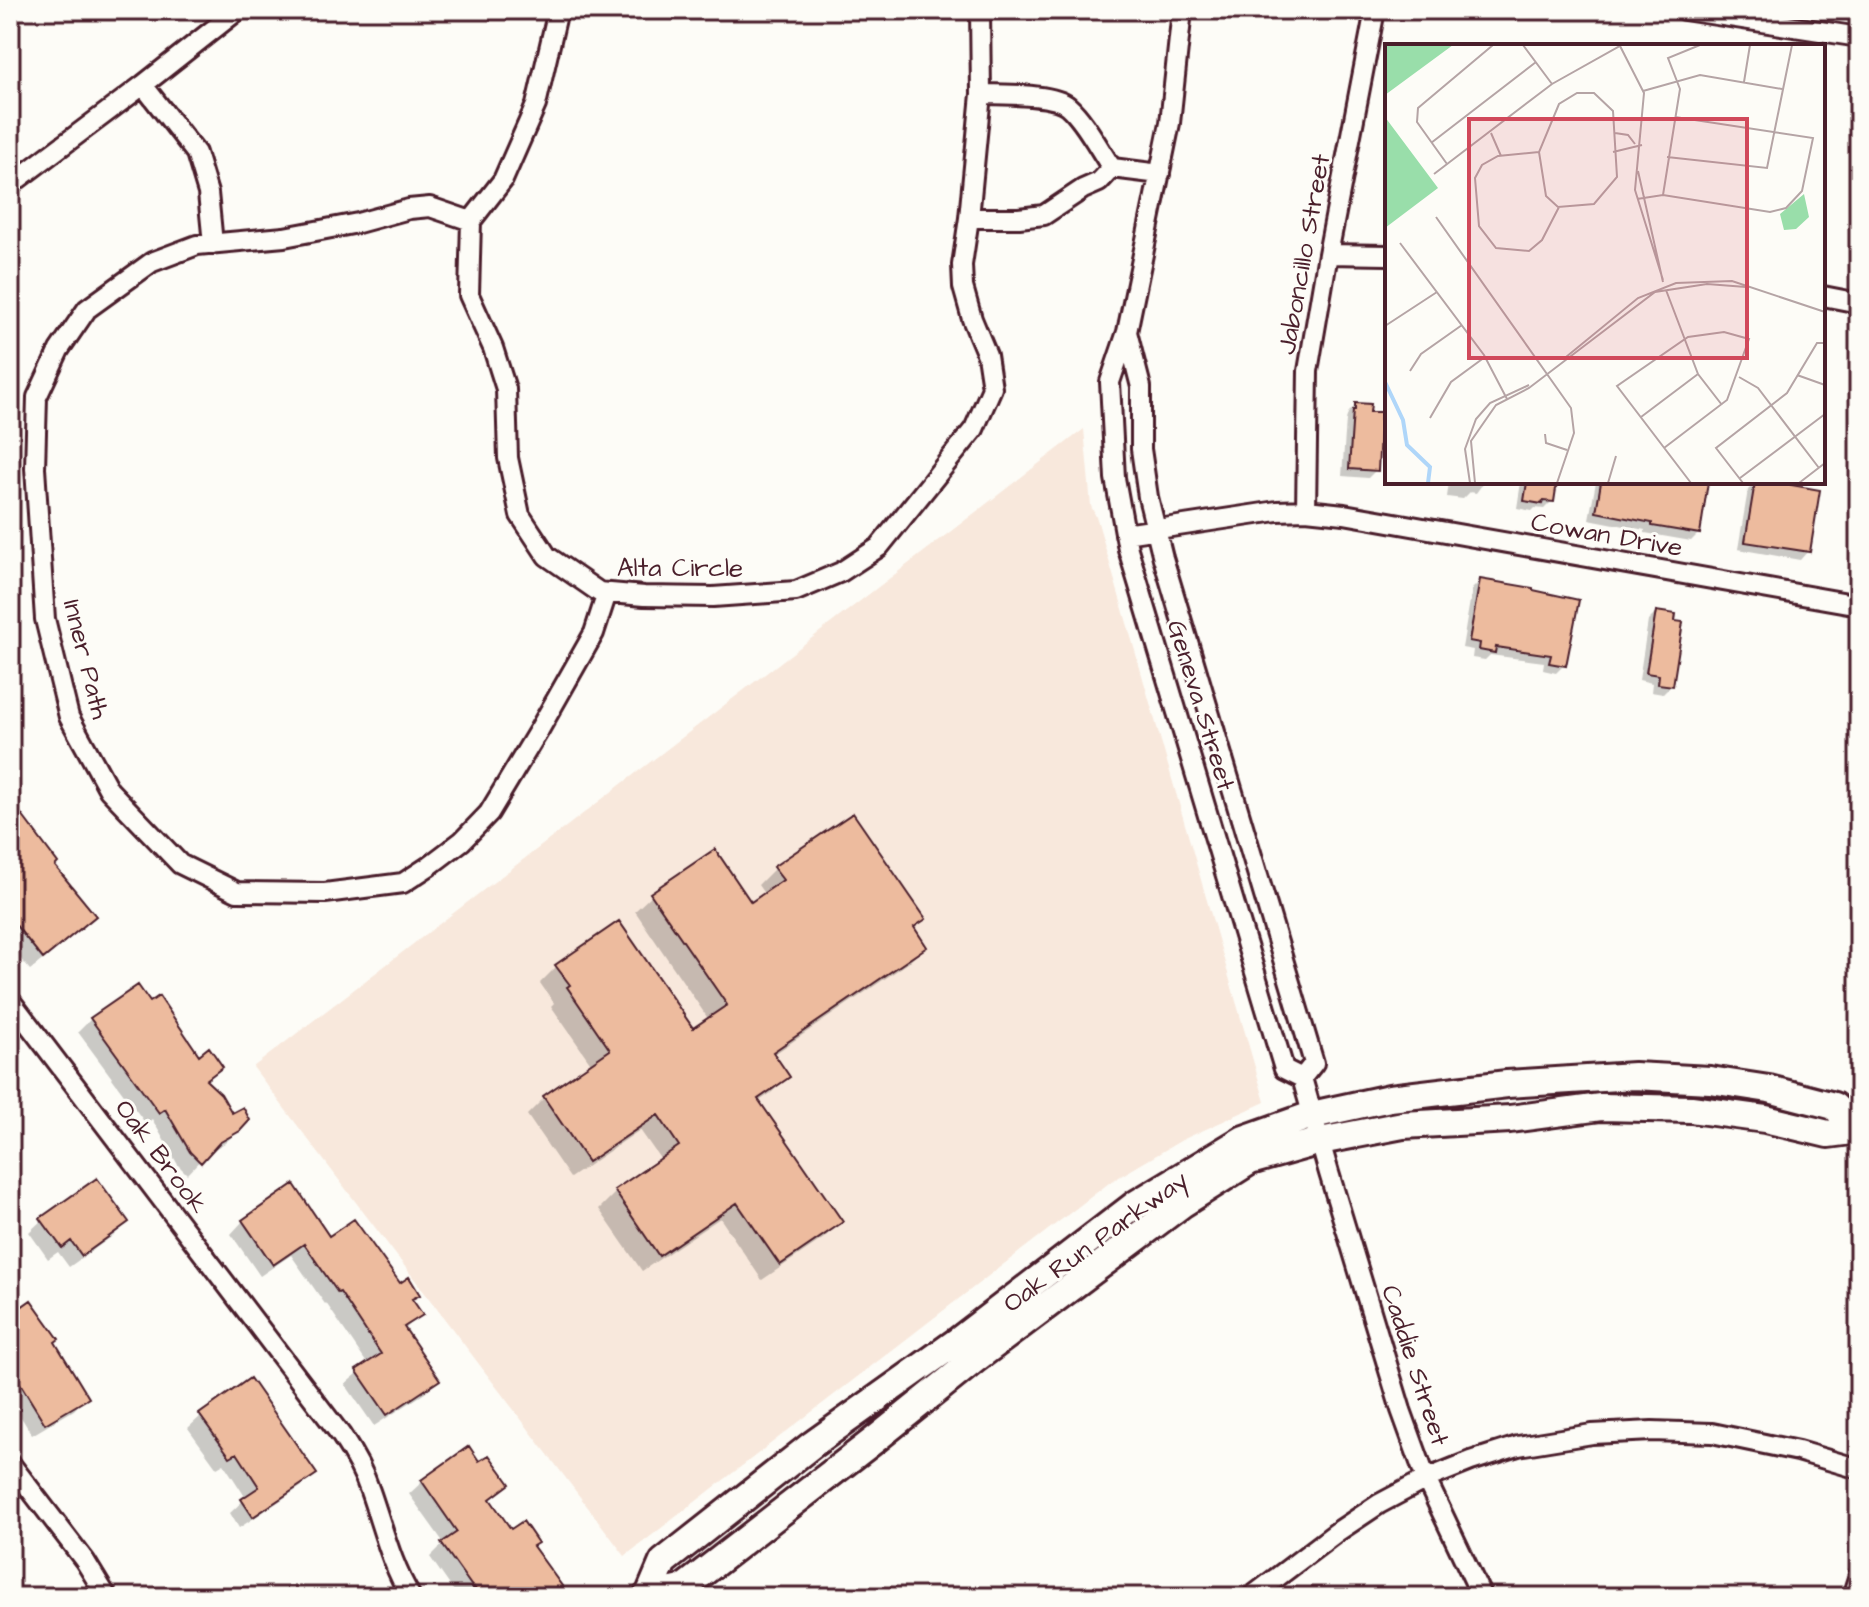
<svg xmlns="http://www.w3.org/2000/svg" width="1869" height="1607" viewBox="0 0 1869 1607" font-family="'Architects Daughter',sans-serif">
<rect width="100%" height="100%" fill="#fdfcf7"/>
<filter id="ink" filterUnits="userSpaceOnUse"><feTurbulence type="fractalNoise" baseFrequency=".0125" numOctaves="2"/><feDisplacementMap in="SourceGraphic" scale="16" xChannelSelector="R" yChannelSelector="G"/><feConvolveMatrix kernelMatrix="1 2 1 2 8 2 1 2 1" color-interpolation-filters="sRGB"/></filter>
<g filter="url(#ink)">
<path fill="#f8e8dc" d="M1084,429L1091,506L1097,519L1265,1102L1182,1140L1109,1183L625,1556L253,1067Z"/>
<path fill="#0003" d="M1356,405L1376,470L1368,478L1342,476L1346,420L1348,413Z
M1449,482H1484L1476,493L1470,492L1463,499L1447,497Z
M1521,482H1555L1552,501L1544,509L1535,508L1532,511L1517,508Z
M1596,482H1706L1699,533L1691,541L1645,533V530L1589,519Z
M1756,482L1808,551L1800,560L1738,549L1748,490Z
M1480,581L1564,665L1556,673L1543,670L1544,662L1490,655L1485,660L1472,658L1473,650L1462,648L1472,589Z
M1656,613L1671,686L1663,694L1651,692L1652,683L1639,680L1648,621Z
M1859,683V719L1853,718Z
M10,802L52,866L93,916L81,929L30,970L10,946Z
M775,868L923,919L913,929L925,947L908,963L773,1055L788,1076L771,1093L758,1102L840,1222L824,1238L762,1280L720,1218L642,1271L599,1209L616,1192L661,1160L640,1130L570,1178L527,1115L544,1098L592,1065L551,1006L554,1003L540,983L557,966L692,1031L709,1020L635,911L652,895L751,904L765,895L758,885Z
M137,988L198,1057L221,1067L205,1082L239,1130L225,1143L207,1153L187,1174L178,1165L152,1119L146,1124L78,1032L91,1019Z
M42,1220L127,1222L114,1235L69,1267L58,1252L48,1259L29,1232Z
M243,1221L329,1239L399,1286L417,1294L411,1301L420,1315L404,1330L437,1380L425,1393L374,1426L345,1384L368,1365L326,1303L325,1304L291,1255L260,1276L231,1234Z
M10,1294L86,1397L74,1410L32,1435L10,1399Z
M201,1416L314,1474L302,1486L239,1528L230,1513L246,1498L224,1464L217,1468L188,1428Z
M468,1449L479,1464L508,1484L489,1501L510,1532L563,1597H458L430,1557L444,1543L409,1494L422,1482Z"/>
<path fill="#edbb9e" stroke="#4a1f2b" stroke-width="2" d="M1355,403L1371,404L1370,412H1381L1378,471L1349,469L1353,410H1355Z
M1527,482H1557L1554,502L1543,501L1542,504L1524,501Z
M1601,482H1708L1700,534L1652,526V523L1596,512Z
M1755,482H1787L1786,484L1820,490L1810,552L1745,542Z
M1480,579L1533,588V590L1579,600L1566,666L1549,663L1551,655L1496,647L1495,653L1479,650L1480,643L1469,641Z
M1656,611L1676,614L1675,621L1683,622L1673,686L1658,684L1659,675L1646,673Z
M10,799L58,863L55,866L96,916L43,959L10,918Z
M853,813L926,919L914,927L927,947L773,1052L790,1077L758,1099L843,1222L780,1265L737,1203L659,1256L614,1190L679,1146L658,1115L588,1162L543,1096L610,1050L567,987L570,985L555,965L619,921L693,1028L727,1005L650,893L715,849L751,902L783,880L773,867Z
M138,985L150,1002L159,996L199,1055L209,1047L223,1067L206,1080L221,1094L232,1113L243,1107L250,1120L240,1131L219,1143L201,1163L190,1152L165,1109L159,1113L90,1018Z
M97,1178L129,1222L82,1256L71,1241L62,1248L40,1218Z
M294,1184L329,1236L354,1219L400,1283L409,1277L420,1295L412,1299L423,1315L404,1327L440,1380L387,1415L356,1370L381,1354L340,1292L338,1293L304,1244L273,1265L242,1220Z
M10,1290L21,1307L31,1300L59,1339L55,1342L89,1398L45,1424L10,1367Z
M250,1378L317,1474L253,1517L241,1499L259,1487L237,1453L230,1457L199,1414Z
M469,1446L479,1461L489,1455L510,1484L490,1499L511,1529L523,1521L538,1543L533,1546L570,1597H481L474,1587L473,1588L441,1543L457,1532L421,1480Z"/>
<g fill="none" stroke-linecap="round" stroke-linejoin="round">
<defs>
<path id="street" d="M558,10L536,105L503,180L471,221L469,295L493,348L506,389L508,458L520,515L547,556L599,592L644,596L713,597L796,591L841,572L879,547L974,429L992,388L987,355L972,319L963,287L962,265L969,218L981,94L980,10
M1182,10L1170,123L1127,332L1110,382L1115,478L1128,549L1284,1069L1302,1078
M1684,10L1859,37
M143,85L196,153L208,193L213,244
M981,94C1002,95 1053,93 1068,106C1085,121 1099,149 1112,168L1160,174
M10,185L143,85L238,10
M969,218H1019L1044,215L1083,189L1099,182L1112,168
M471,221L430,207L409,209L358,223L284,237L197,245L152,262L87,309L59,350L37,397L35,468L45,619L69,717L109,790L180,864L237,892L325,893L403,883L429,866L462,841L489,813L539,730L594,633L607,593
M1328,254L1387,255
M1823,296L1859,303
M1127,332L1141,387V449L1148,497L1163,558L1314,1063L1302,1078
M1306,510L1308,371L1328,254L1375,10
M1125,534L1277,511L1306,510L1344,514L1859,605
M10,1000L341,1435C353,1453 363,1470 370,1491C383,1528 391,1564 411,1597
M1302,1078L1329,1173L1401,1410L1426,1479L1482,1597
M10,1463L85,1561L107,1597
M1251,1597L1337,1532L1379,1504L1426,1479L1471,1461L1518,1446L1592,1434L1652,1431L1712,1433L1798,1451L1859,1469
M1852,1597L1859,1575"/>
<path id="secondary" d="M649,1595L663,1562L813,1444L959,1340L1136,1204L1244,1139L1312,1115L1390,1098L1507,1084L1634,1076L1710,1080L1769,1089L1834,1106L1858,1129
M646,1597L682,1589L877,1438L974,1360L1182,1204L1250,1161L1320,1141L1403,1125L1510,1119L1601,1107L1691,1109L1765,1119L1828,1134L1859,1130"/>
</defs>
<use href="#street" stroke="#4a1f2b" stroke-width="24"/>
<use href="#secondary" stroke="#4a1f2b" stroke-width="32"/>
<use href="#street" stroke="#fdfcf7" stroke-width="18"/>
<use href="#secondary" stroke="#fdfcf7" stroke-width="26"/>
</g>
</g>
<g text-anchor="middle" stroke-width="6" stroke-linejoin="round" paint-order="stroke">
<g font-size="26" fill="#4a1f2b" stroke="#fdfcf7">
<text transform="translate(1303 254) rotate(-80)" y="9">Jaboncillo Street</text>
<text transform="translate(1607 534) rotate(10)" y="9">Cowan Drive</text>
<text x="680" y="576">Alta Circle</text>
<text transform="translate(87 659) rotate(76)" y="9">Inner Path</text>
<text transform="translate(1202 705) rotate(73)" y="9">Geneva Street</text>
<text transform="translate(162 1156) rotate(53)" y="9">Oak Brook</text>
<text transform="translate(1095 1241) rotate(-36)" y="9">Oak Run Parkway</text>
<text transform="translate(1416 1365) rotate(72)" y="9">Caddie Street</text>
</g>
</g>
<g transform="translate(1385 44)">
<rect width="440" height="440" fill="#fdfcf7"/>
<path d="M0,1H68L0,51ZM0,73L53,144L0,184ZM419,150L424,173L411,185L399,186L395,170Z" fill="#99deaa"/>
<path fill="none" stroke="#afd6f9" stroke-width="4" d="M0,338L18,376L22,401L45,423L43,439"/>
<path fill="none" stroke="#b5a4a5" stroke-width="2" d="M138,1L167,40M359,38L365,1M258,47L315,31L397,45M192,49H209L228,67L232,133L209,160L173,163L161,152L154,108L174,60ZM106,89L116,112M230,89L243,91L250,100M46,99L151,18M154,108L113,112L97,121L90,134L94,182L111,204L144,207L157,196L174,163M228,108L257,101M282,113L382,124L407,1M62,120L32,78L33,64L108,1M253,127L278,238M49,130L167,40L235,2L259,49L250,146L278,236M278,151L295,45L283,14L315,1M252,155L278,151L385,168L401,164L417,147L428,94L290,73M51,173L186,364L189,389L172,439M15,199L99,311L122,355M281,246L313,330L337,361M0,282L52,248M181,313L253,254L291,239L347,237L440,268M25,327L36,310L77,281M412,331L440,341M354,333L373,344L434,424M256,373L313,330M45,374L66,338L100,313M160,390L161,399L182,406M279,404L342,356L364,295L339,288L303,293L232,342L306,439M355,434L440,370M85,439L80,405L91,375L105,359L144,341M90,439L86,397L111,361L144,344L270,248L322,240L361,243M223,439L231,412M358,439L331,404L402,349L432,299H440M414,439L440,419"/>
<path fill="#d1495b" fill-opacity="0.15" stroke="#d1495b" stroke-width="4" d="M84,75H362V314H84Z"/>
<rect width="440" height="440" fill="none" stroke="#4a1f2b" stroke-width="4"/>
</g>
<rect width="1869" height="1607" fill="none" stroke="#fdfcf7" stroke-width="40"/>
<rect x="20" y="20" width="1829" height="1567" fill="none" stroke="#4a1f2b" stroke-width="3" filter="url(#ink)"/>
</svg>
